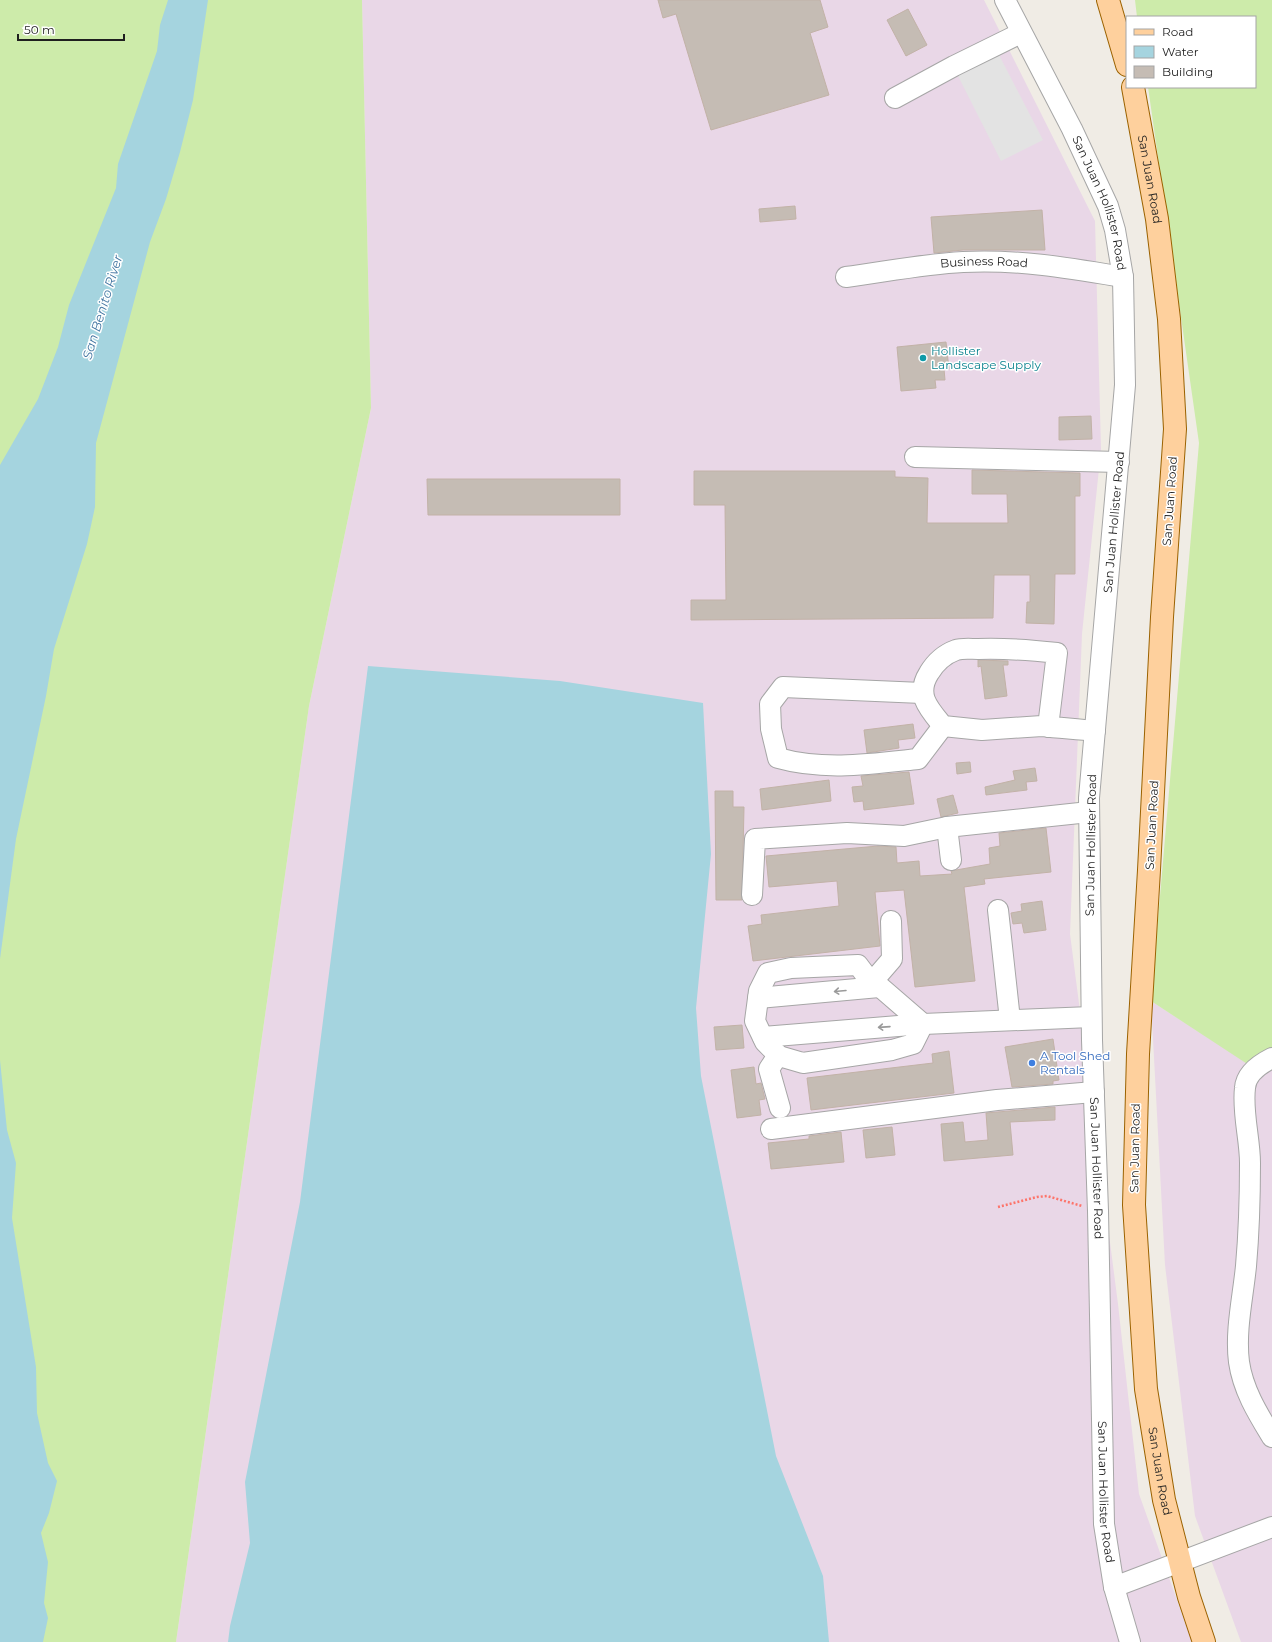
<svg xmlns="http://www.w3.org/2000/svg" width="1272" height="1642" viewBox="0 0 1272 1642" font-family="Montserrat,sans-serif">
<rect width="100%" height="100%" fill="#f0ece5"/>
<path fill="#e9d7e7" d="M362,0H984L1095,221L1101,449L1082,634L1070,934L1118,1304L1139,1494L1192,1642H176L309,706L371,408Z
M1151,1001L1258,1070H1272V1642H1241L1195,1516L1165,1265Z"/>
<path fill="#cdebaa" d="M0,0H362L371,408L309,706L176,1642H0Z
M1135,0H1272V1070L1258,1071L1151,1001L1199,443L1148,87H1255V17H1137Z"/>
<path fill="#e3e3e3" d="M997,51L1043,140L1001,161L956,72Z"/>
<path fill="#a5d4df" d="M168,0H208L193,100L180,152L166,199L150,242L96,443L95,507L87,544L54,649L46,696L16,839L0,959V465L38,399L58,347L69,305L116,188L118,164L157,51L160,25Z
M368,666L560,681L703,703L711,854L696,1008L701,1076L776,1456L823,1576L829,1642H228L230,1626L250,1543L245,1482L300,1202Z
M0,1060L7,1130L16,1163L12,1218L36,1367L37,1413L48,1463L57,1481L49,1513L41,1533L48,1562L44,1603L48,1618L43,1642H0Z"/>
<path fill="#c5bcb4" stroke="#c2b2a7" d="M658,0H820L828,27L810,33L829,95L711,130L676,14L663,18Z
M908,9L927,45L906,56L887,20Z
M795,206L796,219L760,222L759,209Z
M1042,210L1045,250H963L934,253L931,217Z
M946,342L949,369H944L945,380H935L936,388L901,391L897,347Z
M1091,416L1092,439L1059,440V417Z
M972,470L1080,473V496H1075V574H1055L1054,624L1026,623L1027,602H1030V575H994L993,618L691,620V600H726L725,505H694V471H895V477L928,478L927,523H1008L1007,494H972Z
M427,479H620V515H428Z
M978,660L1008,661V665H1003L1007,696L985,699L981,666L978,667Z
M913,724L915,738L898,740L899,748L867,753L864,730Z
M970,762L971,772L957,774L956,763Z
M1035,768L1037,781L1026,782L1027,790L986,795L985,787L1015,780L1013,771Z
M909,772L914,804L864,810L863,801L854,802L852,787L863,786L861,776Z
M829,780L831,801L762,810L760,789Z
M715,791H733V807H744L742,900H716Z
M953,795L958,813L941,817L937,799Z
M1046,828L1051,872L984,879L985,884L964,887L975,981L915,987L904,890L875,892L880,946L753,961L748,926L762,924L761,915L839,906L837,881L769,887L766,856L878,846L896,847L897,863L919,861L920,876L952,874L951,871L956,870L990,864L989,848L1000,846L999,833Z
M1042,901L1046,930L1024,933L1022,923L1013,924L1011,913L1022,911L1021,904Z
M742,1025L744,1048L716,1050L714,1027Z
M1053,1039L1059,1080L1053,1081V1084L1012,1087L1005,1047Z
M949,1051L954,1093L811,1110L807,1078L933,1063L932,1054Z
M754,1067L756,1084L761,1083L765,1099L759,1100L761,1115L737,1118L731,1070Z
M1055,1107V1120L1010,1122L1013,1155L944,1161L941,1124L963,1122L965,1142L988,1140L986,1113Z
M892,1127L895,1155L866,1158L863,1130Z
M841,1132L844,1162L771,1169L768,1143L809,1139V1136Z"/>
<g fill="none" stroke-linecap="round" stroke-linejoin="round">
<defs>
<g id="minor">
<path id="s1" d="M1005,0L1072,129L1108,206L1115,230L1123,277L1125,385L1089,798L1092,1040L1098,1211L1104,1524L1114,1587L1130,1642"/>
<path d="M895,98L954,66L1021,33"/>
<path id="s2" d="M846,277C884,272 924,264 963,262C1017,259 1069,268 1123,277"/>
<path d="M915,457L1119,462"/>
<path d="M922,693L783,687L770,704L771,729L778,758C824,771 871,764 918,759L943,726"/>
<path d="M1048,727L1057,653C1030,650 1005,648 978,649C971,649 962,648 956,650C945,654 935,663 929,673C915,695 929,709 943,726L982,730L1042,726C1060,728 1077,729 1095,731"/>
<path d="M951,860L947,827L1089,812"/>
<path d="M752,895L755,839L847,833L904,836L947,827"/>
<path d="M998,910L1010,1020"/>
<path d="M858,965L864,973L923,1024L913,1044L892,1050L803,1063L779,1056L765,1042L755,1021L759,991L768,973L791,968Z"/>
<path d="M873,981L892,959L891,921"/>
<path d="M758,998L879,987"/>
<path d="M763,1037L923,1024L1091,1017"/>
<path d="M778,1055L769,1069L780,1108"/>
<path d="M1272,1058C1260,1064 1246,1073 1245,1088C1242,1112 1250,1139 1250,1163C1250,1197 1249,1232 1246,1266C1243,1297 1235,1331 1239,1362C1243,1390 1258,1414 1272,1437"/>
<path d="M771,1129L997,1100L1094,1092"/>
<path d="M1114,1587L1272,1527"/>
</g>
<g id="major">
<path d="M1108,0L1127,65"/>
<path id="s3" d="M1133,87L1157,219L1169,319L1175,429L1162,617L1149,870L1138,1054L1134,1205L1146,1389L1164,1500L1189,1597L1204,1642"/>
</g>
</defs>
<use href="#minor" stroke="#a6a6a6" stroke-width="22"/>
<use href="#major" stroke="#9b6200" stroke-width="24"/>
<path stroke="#fd746a" stroke-width="2.5" stroke-dasharray="2 2" stroke-linecap="butt" d="M998,1207L1037,1197L1047,1196L1082,1206"/>
<use href="#minor" stroke="#fff" stroke-width="20"/>
<use href="#major" stroke="#fed09d" stroke-width="22"/>
</g>
<defs><path id="oneway-shaft" d="M-6 0H5M1.5-3L5.5 0L1.5 3" fill="none" stroke-width="1.6" stroke-linecap="round" stroke-linejoin="round"/></defs>
<g stroke="#9a9a9a">
<use href="#oneway-shaft" transform="translate(840 991) rotate(175)"/>
<use href="#oneway-shaft" transform="translate(884 1027) rotate(176)"/>
</g>
<circle fill="#0f9aa8" stroke="#fff" stroke-width="1.5" cx="923" cy="358" r="4"/>
<circle fill="#3f7fe0" stroke="#fff" stroke-width="1.5" cx="1032" cy="1063" r="4"/>
<g text-anchor="middle" stroke-width="3" stroke-linejoin="round" paint-order="stroke">
<g font-size="12" fill="#1f1f1f" stroke="#fff">
<text dy="4" stroke="none"><textPath href="#s3" startOffset="94">San Juan Road</textPath></text>
<text dy="4" stroke="none"><textPath href="#s1" startOffset="225">San Juan Hollister Road</textPath></text>
<text dy="4" stroke="none"><textPath href="#s2" startOffset="139">Business Road</textPath></text>
<text transform="translate(1170 501) rotate(-86)" y="4">San Juan Road</text>
<text transform="translate(1114 522) rotate(-85)" y="4">San Juan Hollister Road</text>
<text transform="translate(1152 825) rotate(-87)" y="4">San Juan Road</text>
<text transform="translate(1091 845) rotate(-89)" y="4">San Juan Hollister Road</text>
<text transform="translate(1135 1148) rotate(-89)" y="4">San Juan Road</text>
<text dy="4" stroke="none"><textPath href="#s1" startOffset="1196">San Juan Hollister Road</textPath></text>
<text dy="4" stroke="none"><textPath href="#s3" startOffset="1390">San Juan Road</textPath></text>
<text dy="4" stroke="none"><textPath href="#s1" startOffset="1520">San Juan Hollister Road</textPath></text>
</g>
<g font-size="12" fill="#0d838f" stroke="#fff" text-anchor="start">
<text x="931" y="355">Hollister<tspan x="931" dy="14">Landscape Supply</tspan></text>
</g>
<g font-size="12" fill="#366cbe" stroke="#fff" text-anchor="start">
<text x="1040" y="1060">A Tool Shed<tspan x="1040" dy="14">Rentals</tspan></text>
</g>
<g font-size="13" font-style="italic" fill="#4376a2" stroke="#fff">
<text transform="translate(102 307) rotate(-73)" y="5">San Benito River</text>
</g>
</g>
<rect x="1126" y="16" width="130" height="72" fill="#ffffff" stroke="#a5a5a5"/>
<rect x="1134" y="29" width="20" height="6" fill="#fed09d" stroke="#a5a5a5"/>
<text x="1162" y="36" font-size="12" fill="#1f1f1f">Road</text>
<rect x="1134" y="46" width="20" height="12" fill="#a5d4df" stroke="#a5a5a5"/>
<text x="1162" y="56" font-size="12" fill="#1f1f1f">Water</text>
<rect x="1134" y="66" width="20" height="12" fill="#c5bcb4" stroke="#a5a5a5"/>
<text x="1162" y="76" font-size="12" fill="#1f1f1f">Building</text>
<path d="M18 34v6h106v-6" fill="none" stroke="#1f1f1f" stroke-width="2"/>
<text x="24" y="34" font-size="12" fill="#1f1f1f" stroke="#ffffff" stroke-width="3" paint-order="stroke">50 m</text>
</svg>
